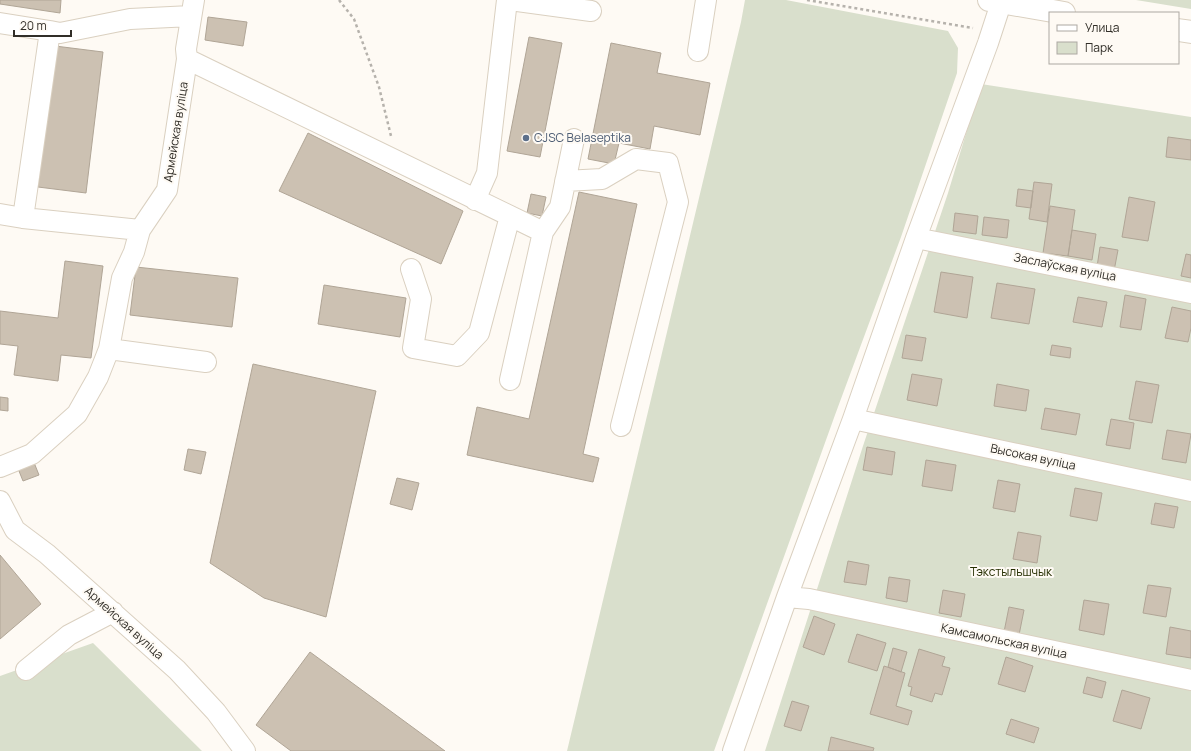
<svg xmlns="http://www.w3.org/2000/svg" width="1191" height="751" viewBox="0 0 1191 751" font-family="Manrope,sans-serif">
<rect width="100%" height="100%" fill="#fefaf4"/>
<path fill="#d9dfcc" d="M745,0H786L948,31L958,48L957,73L901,237L835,415L714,751H567L741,22Z
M1136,0H1191V9Z
M981,84L1191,117V751H765L863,446L948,193Z
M93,643L202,751H0V676Z"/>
<path fill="#ccc1b2" stroke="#b0a596" d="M0,0H61L60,13L0,4Z
M208,17L247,22L243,46L205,40Z
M529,37L562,43L540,157L507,151Z
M611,43L661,53L657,73L710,83L700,135L654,126L650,149L619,143L614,164L588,159Z
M55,46L103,52L86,193L38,187Z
M308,133L463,211L441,264L279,191Z
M1168,137L1191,140V160L1166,157Z
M1034,182L1052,184L1047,222L1029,219Z
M1018,189L1033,191L1031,208L1016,206Z
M579,192L637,204L583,454L599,458L593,482L467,455L477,407L529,419Z
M531,194L546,197L542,216L527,213Z
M1129,197L1155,202L1148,241L1122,237Z
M1050,206L1075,210L1068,256L1043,253Z
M955,213L978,216L976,234L953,231Z
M984,217L1009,220L1007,238L982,235Z
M1072,230L1096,234L1092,260L1068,256Z
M1100,247L1118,250L1114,271L1097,267Z
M1186,254L1191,255V278L1181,276Z
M65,261L103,266L91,358L61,355L58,381L14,375L18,346L0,344V311L58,318Z
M136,267L238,278L232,327L130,315Z
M941,272L973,277L967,318L934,312Z
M997,283L1035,289L1029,324L991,318Z
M324,285L406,298L400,337L318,324Z
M1125,295L1146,299L1141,330L1120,327Z
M1078,297L1107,302L1102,327L1073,322Z
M1172,307L1191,311V328L1188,342L1165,338Z
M906,335L926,338L922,361L902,358Z
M1052,345L1071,348L1070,358L1050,355Z
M253,364L376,391L326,617L264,598L210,563Z
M912,374L942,379L937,406L907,400Z
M1136,381L1159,385L1152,423L1129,419Z
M997,384L1029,390L1026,411L994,406Z
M0,397L8,398V411L0,410Z
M1045,408L1080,414L1076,435L1041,429Z
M1111,419L1134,423L1130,449L1106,445Z
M1167,430L1191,434L1186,463L1162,459Z
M867,447L895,452L892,475L863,470Z
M188,449L206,452L201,474L184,470Z
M33,460L39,475L23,481L17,466Z
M926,460L956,465L952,491L922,486Z
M397,478L419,483L412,510L390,504Z
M998,480L1020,484L1015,512L993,508Z
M1075,488L1102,493L1097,521L1070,516Z
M1155,503L1178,507L1174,528L1151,524Z
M1018,532L1041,536L1037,563L1013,559Z
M0,555L41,604L0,639Z
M848,561L869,565L866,585L844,582Z
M889,577L910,580L907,602L886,598Z
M1148,585L1171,588L1166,617L1143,613Z
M943,590L965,594L961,617L939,613Z
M1084,600L1109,604L1104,635L1079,630Z
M1009,607L1024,610L1019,635L1004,632Z
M814,616L835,624L824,655L803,647Z
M1170,627L1191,631V658L1166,654Z
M857,634L886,643L877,671L848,662Z
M893,648L907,652L901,672L888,667Z
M919,649L945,657L942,666L950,668L942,695L935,693L932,702L910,695L912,687L908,686Z
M310,652L445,751H291L256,725Z
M1006,657L1033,666L1025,692L998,684Z
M884,666L905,673L896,706L912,711L908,725L870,714Z
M1087,677L1106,682L1102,698L1083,693Z
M1122,690L1150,698L1141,729L1113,721Z
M792,701L809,706L801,731L784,726Z
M1011,719L1039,728L1034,743L1006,734Z
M831,737L874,748L873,751H828Z"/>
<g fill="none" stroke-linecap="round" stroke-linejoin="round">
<defs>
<path id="minor" d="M510,0L591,11
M0,23L50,31L23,218
M50,31L60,33L130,19L191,16
M698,51L706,0
M187,59L543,232L510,380
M565,181L602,179L636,159L668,163L678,202L621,426
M475,200L487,173L507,0
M0,214L23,218L140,230
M543,232L560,207L574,139
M916,238L1191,293
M411,269L421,299L413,348L457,356L479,333L510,216
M109,349L206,362
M853,419L1191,491
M0,467L32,454L77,414L98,377L109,349L122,278L134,252L140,230L167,190L187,59L186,49L194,0
M0,501L15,530L47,554L177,670L216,712L245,751
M787,597L809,599L1191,680
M26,670L69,635L113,612
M733,751L787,597L853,419L916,238L988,43L1002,0"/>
<path id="major" d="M989,0L1064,13
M1178,30L1191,32"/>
</defs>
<use href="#minor" stroke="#dad0c0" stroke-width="22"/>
<use href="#major" stroke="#dad0c0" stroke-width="24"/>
<path stroke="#b6b2ac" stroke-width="2.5" stroke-dasharray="3 3" stroke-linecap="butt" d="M339,0L354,19L379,87L391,136
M807,0L973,28"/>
<use href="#minor" stroke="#fff" stroke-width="20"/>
<use href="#major" stroke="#fff" stroke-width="22"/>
</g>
<circle fill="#5c6f8a" stroke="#fefaf4" stroke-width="1.5" cx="526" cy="138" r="4"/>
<g text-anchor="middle" stroke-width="4" stroke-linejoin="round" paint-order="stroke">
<g font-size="12" fill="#312e28" stroke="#fefaf4">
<text transform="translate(176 132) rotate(-81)" y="4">Армейская вуліца</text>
<text transform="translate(1065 267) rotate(11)" y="4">Заслаўская вуліца</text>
<text transform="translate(1033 457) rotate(12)" y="4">Высокая вуліца</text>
<text transform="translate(124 623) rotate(42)" y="4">Армейская вуліца</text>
<text transform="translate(1004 641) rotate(12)" y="4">Камсамольская вуліца</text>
</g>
<g font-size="12" fill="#4e5e75" stroke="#fefaf4" text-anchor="start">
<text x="534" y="142">CJSC Belaseptika</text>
</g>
<g font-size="12" fill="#252e00" stroke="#fefaf4">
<text x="1011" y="576">Тэкстыльшчык</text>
</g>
</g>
<rect x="1049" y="12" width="130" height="52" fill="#fefaf4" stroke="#aca8a2"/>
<rect x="1057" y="25" width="20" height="6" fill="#ffffff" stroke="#aca8a2"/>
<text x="1085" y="32" font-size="12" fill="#312e28">Улица</text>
<rect x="1057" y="42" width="20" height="12" fill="#d9dfcc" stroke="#aca8a2"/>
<text x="1085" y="52" font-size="12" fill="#312e28">Парк</text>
<path d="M14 30v6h57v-6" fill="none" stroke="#312e28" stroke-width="2"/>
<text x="20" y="30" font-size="12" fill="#312e28" stroke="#fefaf4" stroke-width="3" paint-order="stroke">20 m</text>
</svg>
